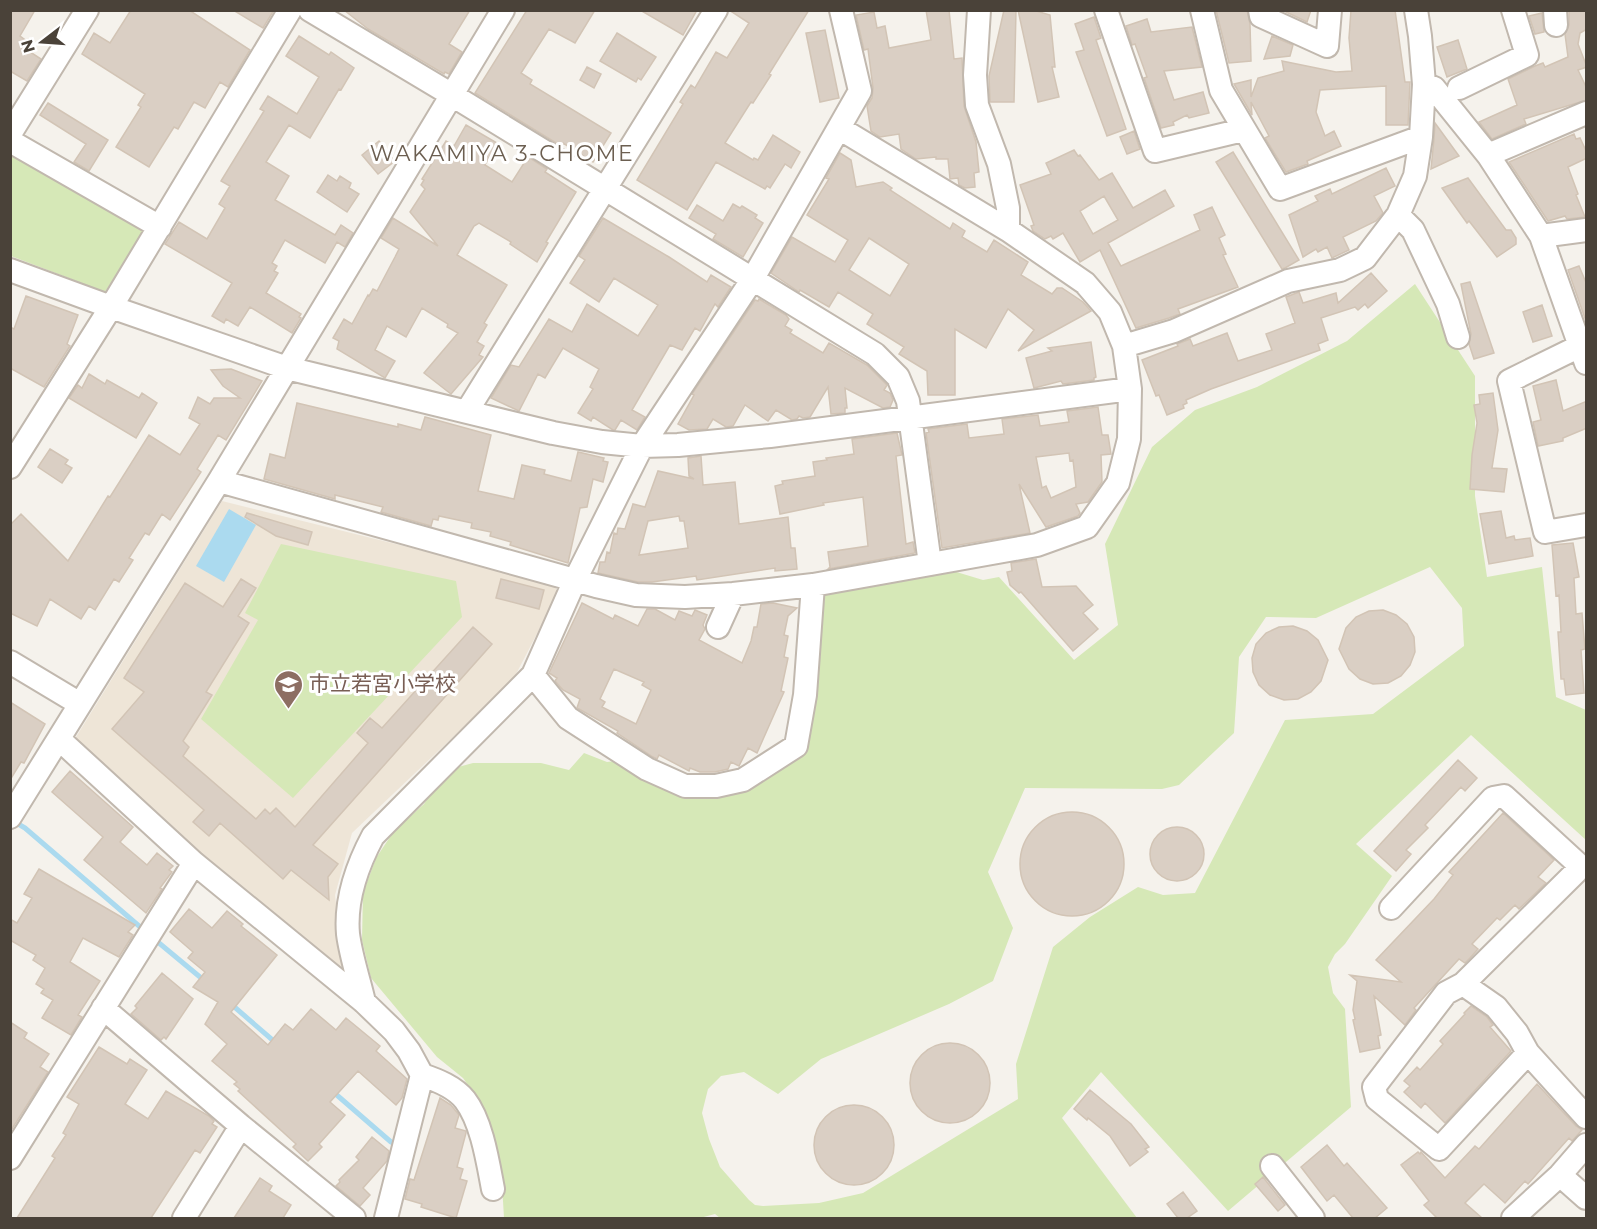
<svg xmlns="http://www.w3.org/2000/svg" width="1597" height="1229" viewBox="0 0 1597 1229" font-family="Montserrat,'Noto Sans JP',sans-serif">
<rect width="100%" height="100%" fill="#f5f2ec"/>
<path fill="#eee5d7" d="M222,501L553,583L558,593L513,680L352,833L335,895L343,964L335,974L78,752L76,737Z"/>
<path fill="#d6e8b7" fill-rule="evenodd" d="M15,150L145,230L105,292L11,256L10,158Z
M1415,284L1475,376V496L1487,577L1542,567L1556,697L1586,710V840L1471,735L1356,844L1392,876L1345,944L1335,954L1328,967L1333,993L1345,1009L1351,1107L1228,1211L1101,1072L1062,1118L1137,1218H720L715,1214L700,1218H504L502,1184L496,1144L484,1108L463,1078L437,1057L371,978L362,940L363,893L376,858L394,831L424,804L431,792L451,769L473,763H541L569,770L584,753L607,762L623,760L687,793L747,791L804,751L820,609L824,593L919,577L930,564L983,580L999,577L1074,660L1118,625L1105,544L1152,447L1195,410L1257,387L1347,341ZM1430,567L1462,608L1464,646L1373,714L1285,720L1195,893L1163,895L1138,887L1090,917L1053,947L1016,1064L1018,1099L863,1193L819,1203L763,1206L755,1205L749,1200L720,1167L709,1139L702,1113L708,1089L721,1076L744,1072L778,1094L821,1059L949,1004L993,981L1013,928L988,872L1025,788L1162,789L1179,785L1234,733L1239,657L1266,617L1316,618Z
M281,544L456,581L462,617L293,798L201,719L258,620L245,613Z"/>
<path fill="#abdaef" d="M229,509L256,525L224,582L196,566Z"/>
<g fill="none" stroke-linecap="round" stroke-linejoin="round">
<path stroke="#abdaef" stroke-width="5" d="M13,821L25,828L146,932
M153,938L206,982
M231,1004L276,1043
M331,1090L391,1142"/>
</g>
<path fill="#dacfc4" stroke="#d2c4b5" stroke-width="1.5" fill-rule="evenodd" d="M10,10H35L20,36L28,42L24,48L41,59L27,81L10,71Z
M131,10H189L250,50L228,87L220,82L205,108L194,102L178,129L174,127L149,167L116,147L141,107L138,105L145,94L82,54L94,33L110,43Z
M233,10H274L263,28Z
M344,10H470L449,44L462,52L449,74L445,72L444,74L368,29Z
M527,10H595L575,43L549,29L521,73L532,80L530,84L611,133L593,162L563,143L561,146L475,93Z
M640,10H697L683,35Z
M729,10H809L769,74L771,75L753,103L751,102L725,143L753,160L754,158L758,160L773,135L800,152L791,168L785,164L770,188L767,186L765,189L716,162L687,210L637,180L683,104L680,102L691,85L695,88L716,52L727,58L749,23Z
M926,10H949L954,59L962,58L964,106L976,142L979,172L974,173L975,187L965,188L959,185L958,178L950,179L948,159H936V157L916,159L901,149L899,134L880,137L871,131L867,106L872,98L873,88L868,49L864,50L856,15L874,12L877,28L885,26L889,48L931,40Z
M1004,10H1016L1014,102H990L989,76Z
M1018,10H1033L1050,15L1055,67H1052L1059,97L1038,102Z
M1216,10H1247L1250,24L1251,61L1229,63Z
M1282,10H1311L1307,22Z
M1351,10H1395L1405,82H1410L1408,125H1386V86L1320,90L1316,112L1325,136L1334,131L1341,146L1307,161L1308,164L1286,172L1265,138L1269,136L1251,102L1252,115L1234,84L1251,80V97L1258,78L1284,71L1282,61L1336,72L1352,71L1349,38Z
M1569,10H1587V29L1580,33L1578,44L1587,67L1578,70L1587,89V100L1524,119L1526,124L1492,139L1479,122L1517,105L1508,79L1535,66L1543,63L1545,67L1568,57L1565,34L1569,25Z
M1542,13L1544,32L1535,34L1529,16Z
M1094,17L1101,38L1096,40L1126,129L1107,136L1076,52L1084,50L1075,24Z
M1147,19L1151,32L1192,27L1202,67L1164,71L1174,100L1203,92L1209,113L1189,118L1187,115L1173,122L1174,125L1161,128L1144,78L1147,77L1135,44L1132,45L1126,26Z
M825,30L839,98L820,102L806,33Z
M617,33L656,57L641,80L638,78L636,82L600,61Z
M299,36L329,55L331,52L354,68L341,90L339,89L310,138L289,125L266,162L289,176L275,200L335,235L341,225L353,233L345,247L337,242L325,263L285,240L272,263L277,266L274,271L278,273L266,293L301,314L299,317L301,318L292,333L250,307L238,326L226,319L224,323L212,316L232,283L165,244L179,222L207,239L225,208L219,204L230,186L221,181L264,111L260,109L268,96L297,114L319,77L286,56Z
M1272,36L1293,45L1290,56L1264,59Z
M1458,40L1467,69L1447,77L1437,47Z
M587,67L601,74L594,88L580,80Z
M48,103L108,140L89,171L74,162L86,144L40,115Z
M1435,123L1459,156L1431,169L1434,139Z
M466,125L497,143L485,165L512,182L526,160L528,161L530,158L547,169L545,172L576,192L546,242L548,243L537,262L510,244L511,242L479,223L474,226L457,255L507,285L484,323L487,325L477,342L484,346L479,355L483,357L451,394L424,373L458,333L447,327L448,324L422,308L406,337L387,326L375,350L395,361L385,378L337,349L339,341L333,338L344,319L352,324L368,295L369,296L373,289L377,291L395,257L399,249L381,238L393,218L438,246L410,212L425,189L421,185L424,180L422,179L446,141L454,146Z
M1134,131L1140,149L1127,154L1120,137Z
M1574,134L1576,139L1580,138L1587,153V158L1568,167L1578,194L1576,195L1585,217L1567,219L1565,216L1548,221L1509,162Z
M379,141L395,161L378,174L362,155Z
M1074,150L1078,156L1080,155L1099,180L1112,173L1133,208L1165,190L1174,206L1108,243L1121,266L1200,230L1194,215L1212,207L1225,235L1219,238L1226,254L1223,255L1238,287L1178,309L1180,314L1169,318L1136,328L1100,250L1080,262L1063,233L1053,239L1051,236L1045,239L1033,231L1031,226L1034,225L1020,185L1051,174L1046,163ZM1104,196L1118,220L1093,234L1080,211Z
M1233,152L1299,260L1285,268L1282,269L1216,162Z
M840,153L851,160L856,187L883,182L892,188L890,190L950,229L953,223L965,231L962,237L987,252L994,240L1028,262L1021,275L1052,294L1057,288H1062L1083,302L1091,311L1018,351L1034,330L1008,309L986,348L955,329V395H928L927,371L899,354L904,347L867,324L873,314L838,292L829,307L800,290L799,292L771,273L792,237L835,262L848,240L807,215L829,179L826,178ZM869,238L909,264L890,296L849,270Z
M1386,168L1395,186L1374,196L1383,213L1376,221L1343,237L1349,250L1332,258L1327,247L1318,252L1316,249L1303,257L1289,215L1318,201L1315,196L1330,189L1332,194Z
M328,175L337,181L340,176L351,183L349,188L359,194L347,212L317,192Z
M1468,178L1506,230H1511L1516,238V244L1497,257L1469,221L1467,223L1442,188Z
M733,204L740,208L742,206L757,215L755,218L763,223L743,257L713,239L716,234L689,218L697,205L723,221Z
M603,218L669,257L707,282L711,275L731,287L718,307L715,304L700,331L695,328L682,350L670,345L632,410L645,417L637,430L621,420L615,430H613L593,417L591,421L578,413L593,389L590,387L599,369L563,348L545,378L538,374L519,411L491,398L511,365L519,367L549,319L572,332L587,304L638,336L658,305L614,278L599,302L570,283L585,260L579,256Z
M1579,266L1587,285V324L1568,270Z
M1371,273L1387,291L1368,308L1365,304L1358,310L1355,307L1321,318L1328,340L1318,344L1320,350L1211,389L1186,400L1187,403L1183,405L1184,408L1167,415L1159,395L1156,396L1142,360L1178,346L1177,344L1190,339L1193,346L1227,333L1238,361L1272,350L1266,334L1295,323L1286,297L1299,292L1303,303L1336,293L1338,303Z
M1470,282L1494,353L1474,359L1469,344L1471,334L1461,284Z
M26,296L78,315L67,344L70,346L44,387L10,368V327L14,329Z
M759,299L786,315L789,319L785,326L792,330L790,333L823,353L829,343L867,365L887,385L884,390L890,393L893,400L890,407L883,408L845,388L847,408H845V413L831,414L828,387L810,417L803,418L799,416L797,419L792,420L776,410L768,421L745,405L733,426L726,427L713,419L707,429L689,430L678,424L694,395L692,394L755,300L758,301Z
M1542,305L1552,336L1533,342L1523,312Z
M1091,342L1096,377L1094,378V380L1063,384L1061,381L1034,388L1026,358L1052,351L1048,348Z
M231,369L262,381L226,440L218,435L197,469L201,472L170,520L162,514L149,535L145,533L129,558L133,560L119,582L114,579L95,610L89,606L81,619L50,599L37,626L10,613V525L21,514L68,561L108,496L110,497L149,435L180,455L200,424L189,418L198,397L210,404L214,398H240L223,386L211,370Z
M89,374L105,384L107,380L139,398L142,393L157,403L136,438L69,398L78,385L82,388Z
M1556,380L1563,411L1587,401V428L1563,438V441L1538,446L1533,422L1541,420L1533,386Z
M1493,393L1498,430L1492,468L1507,469L1504,492L1470,489L1472,455L1477,423L1474,405L1480,404L1479,395Z
M297,403L398,427V424L421,430L425,417L491,435L478,491L514,499L522,465L545,470L544,474L571,481L578,452L604,458L603,461L608,462L603,482L593,479L587,507L580,508L568,563L510,545L511,542L490,536L491,532L471,528L472,523L439,516L438,520L433,519L431,526L381,512L383,507L335,495V499L264,479L270,454L285,458Z
M1098,407L1102,435H1108L1111,454L1101,455L1102,482L1088,502L1076,504L1080,513L1078,516L1046,527L1019,484L1030,533L942,548L926,433L929,432L928,429L967,424L969,438L1004,434L1002,419L1038,415L1040,426L1069,422L1067,411ZM1069,453L1070,461L1073,460L1076,487L1051,498L1046,486L1042,488L1036,457Z
M897,433L902,455L896,456L906,544L913,542L915,553L828,569L830,567L828,552L868,546L863,497L823,503L824,505L780,514L775,486L783,484L782,481L815,476L813,462L827,460L826,458L854,454L852,439Z
M50,449L68,460L65,464L72,468L62,483L38,467Z
M701,456L703,485L735,482L739,524L788,517L791,548H795L797,569L775,571V568L697,580L696,576L652,582H638L598,573L600,562H605L607,552L610,553L614,533L617,534L618,528L625,529L633,504L645,507L658,471L694,479L689,476L688,458ZM679,516L680,521H684L688,548L639,555L648,521Z
M1501,511L1506,538L1514,536L1515,540L1530,538L1533,556L1489,564L1480,514Z
M247,513L312,532L308,545L276,536L245,517Z
M1573,543L1579,577L1574,578L1576,614L1582,613L1585,649L1581,650L1584,693L1566,695L1564,679H1561L1558,632H1561L1559,595L1556,596L1552,545Z
M1036,559L1042,587L1076,586L1093,605L1083,613L1098,629L1073,651L1021,592L1019,593L1010,585L1007,572L1012,571L1011,563Z
M241,579L256,588L238,616L249,623L206,692L212,695L183,741L189,747L183,756L256,819L265,809L270,814L276,808L295,827L368,743L357,733L370,718L382,728L473,627L492,644L313,845L338,864L328,877L329,900L291,870L283,879L220,823L209,836L193,822L204,810L112,729L144,692L124,678L185,583L223,607Z
M501,579L544,590L539,609L496,598Z
M582,603L613,619L615,615L638,626L647,609H655L675,620L679,611L692,616L695,610L707,615L703,625L705,629L699,640L742,663L751,641L754,627H757L761,604L773,603L797,608L788,616L784,635L788,636L784,657L788,658L781,691L784,692L757,753L748,748L739,766L731,762L728,769L715,772H700L690,768L689,771L659,755L657,759L653,757L617,733L618,731L577,708L580,699L563,690L555,681L557,678L549,673ZM614,669L644,682L642,685L651,690L636,724L602,707L605,702L600,699Z
M1383,610L1396,615L1407,624L1414,637L1415,652L1410,665L1401,676L1388,683L1373,684L1360,679L1349,669L1339,649L1346,628L1356,617L1369,611Z
M1293,626L1307,631L1318,640L1328,660L1321,681L1311,692L1298,699L1284,700L1270,695L1259,685L1253,672L1252,658L1256,644L1266,633L1279,627Z
M10,702L45,724L24,763L21,762L10,780Z
M1458,760L1477,778L1465,791L1461,787L1425,825L1428,828L1406,850L1411,854L1396,871L1374,851Z
M70,771L133,827L120,842L147,865L157,853L173,866L169,870L172,872L160,888L162,889L146,913L84,860L103,837L52,792Z
M1020 864a52 52 0 1 1 104 0a52 52 0 1 1-104 0Z
M1503,813L1554,860L1538,877L1546,883L1519,909L1515,905L1500,920L1497,918L1472,944L1478,949L1470,958L1465,963L1459,959L1414,1008L1416,1010L1405,1025L1374,996L1381,1035L1378,1036L1380,1048L1360,1052L1353,1020L1355,1019L1353,1010L1357,981L1350,975L1401,982L1376,960L1434,899L1453,875L1449,872Z
M1150 854a27 27 0 1 1 54 0a27 27 0 1 1-54 0Z
M39,869L135,925L128,932L133,935L119,957L83,938L70,962L100,981L78,1015L82,1017L71,1035L42,1018L53,1000L41,993L44,989L36,984L45,968L33,960L36,955L10,940V919L17,923L32,898L24,894Z
M189,909L212,928L227,911L243,924L241,926L277,955L231,1012L268,1045L285,1024L293,1030L311,1009L336,1030L346,1018L380,1046L376,1051L407,1079L402,1098L396,1105L358,1071L330,1102L345,1115L319,1144L322,1147L308,1161L293,1147L296,1144L238,1091L240,1089L234,1084L237,1082L212,1061L227,1044L205,1024L218,1002L193,987L205,972L188,958L193,952L170,932Z
M162,973L193,999L166,1039L164,1037L161,1040L131,1014L137,1008L135,1006Z
M1471,1006L1487,1017L1493,1025L1490,1027L1511,1051L1445,1123L1425,1103L1421,1108L1404,1092L1410,1086L1404,1081L1417,1067L1420,1070L1443,1044L1440,1041L1465,1014L1464,1013Z
M10,1022L27,1033L24,1038L49,1054L40,1067L48,1072L10,1132Z
M910 1083a40 40 0 1 1 80 0a40 40 0 1 1-80 0Z
M99,1047L127,1064L130,1059L147,1070L125,1104L148,1119L166,1091L209,1116L214,1121L212,1124L217,1127L200,1153L195,1150L151,1218H17L55,1158L52,1156L66,1135L63,1133L79,1104L67,1097Z
M1537,1084L1576,1126L1582,1130L1572,1141L1569,1138L1528,1184L1525,1181L1505,1203L1484,1184L1465,1203L1482,1218H1437L1424,1205L1429,1201L1401,1165L1418,1152L1420,1154L1421,1152L1445,1178L1475,1146L1479,1149Z
M1090,1090L1131,1124L1149,1147L1145,1149L1148,1152L1130,1166L1110,1136L1088,1118L1087,1120L1074,1109Z
M440,1098L451,1105L459,1115L455,1128L466,1131V1133L457,1167L463,1169L460,1179L467,1181L456,1218L421,1207L422,1204L405,1199L410,1179L414,1180Z
M814 1145a40 40 0 1 1 80 0a40 40 0 1 1-80 0Z
M372,1137L389,1151L387,1161L363,1188L370,1195L360,1206L336,1186L340,1182L339,1180L359,1160L356,1157Z
M1327,1145L1344,1166L1347,1163L1387,1208L1375,1218H1353L1334,1195L1327,1201L1301,1167Z
M1263,1177L1285,1205L1278,1211L1255,1184Z
M260,1178L272,1186L269,1191L291,1205L283,1218H234Z
M1183,1192L1197,1211L1187,1218H1178L1167,1204Z"/>
<g fill="none" stroke-linecap="round" stroke-linejoin="round">
<defs>
<path id="minor" d="M310,10L452,95L875,354L898,377L908,401L930,564
M979,10L975,75L977,105L999,164L1008,208V230
M1106,10L1155,151L1243,130
M1202,10L1221,90L1280,189L1421,137
M1260,10L1261,16L1327,46L1330,10
M1555,10L1556,25
M1424,84L1434,88L1488,155
M1459,88L1527,55L1513,10
M1586,113L1488,155L1541,236L1586,230
M10,134L87,10
M10,141L160,227
M1398,215L1413,230L1448,304L1458,337
M1541,236L1586,363
M10,270L111,307L287,368L553,433L602,442L642,446L678,445L770,436L1130,389
M1124,346L1174,331L1288,281L1340,270L1365,258L1398,215L1415,176L1421,137L1424,84L1420,36L1416,10
M1580,346L1509,381L1545,532L1586,525
M467,411L716,10
M10,467L111,307L290,10
M219,481L596,586L636,595L685,597L733,594L813,585L1037,545L1087,527L1118,483L1129,439L1130,389L1124,346L1110,312L1085,283L1008,230L839,128
M718,627L733,594
M10,662L80,704
M533,675L568,718L647,769L685,786H716L743,780L796,746L805,695L813,585
M59,739L194,863L364,1002L394,1031L409,1051L422,1075L386,1218
M10,817L219,481L503,10
M1391,908L1493,798L1504,796L1577,863L1576,872L1463,984
M364,1002C359,980 351,957 348,934C345,900 357,866 373,836L533,675L575,580L642,446L752,280L860,91L841,10
M103,1008L241,1126L354,1218
M1528,1053L1439,1149L1377,1099L1374,1087L1446,993L1463,984L1496,1007L1517,1033L1528,1053L1586,1117
M422,1075C437,1080 455,1087 465,1100C482,1122 488,1163 493,1189
M10,1158L194,863
M1272,1166L1313,1218
M1560,1175L1586,1198
M184,1218L241,1126
M1513,1218L1560,1175L1586,1145"/>
</defs>
<use href="#minor" stroke="#c1b8ae" stroke-width="26"/>
<use href="#minor" stroke="#fff" stroke-width="22"/>
</g>
<defs>
<symbol id="school-pin" viewBox="-11 -11 22 30"><path d="M0 17L-7.5 6A9.5 9.5 0 1 1 7.5 6Z" fill="#8d6e63" stroke="#fff"/><path d="M0-5L7-2L0 1L-7-2ZM-4 1L0 2.5L4 1V4Q0 6-4 4Z" fill="#fff"/></symbol>
</defs>
<g fill-rule="evenodd">
<use href="#school-pin" x="272" y="668" width="33" height="45"/>
</g>
<g text-anchor="middle" stroke-width="6" stroke-linejoin="round" paint-order="stroke">
<g font-size="21" fill="#785e54" stroke="#fff" text-anchor="start">
<text x="309" y="691">市立若宮小学校</text>
</g>
<g font-size="22" letter-spacing="1.5" fill="#6c5f51" stroke="#fff">
<text x="502" y="161">WAKAMIYA 3-CHOME</text>
</g>
</g>
<rect width="1597" height="1229" fill="none" stroke="#4a4239" stroke-width="24"/>
<g transform="translate(42 42) rotate(253)" stroke="#ffffff" stroke-width="4.5" paint-order="stroke">
<path d="M0-4.5L10 22L0 15L-10 22Z" fill="#4a4239"/>
<text y="-9" font-size="16" font-weight="bold" text-anchor="middle" fill="#4a4239">N</text>
</g>
</svg>
